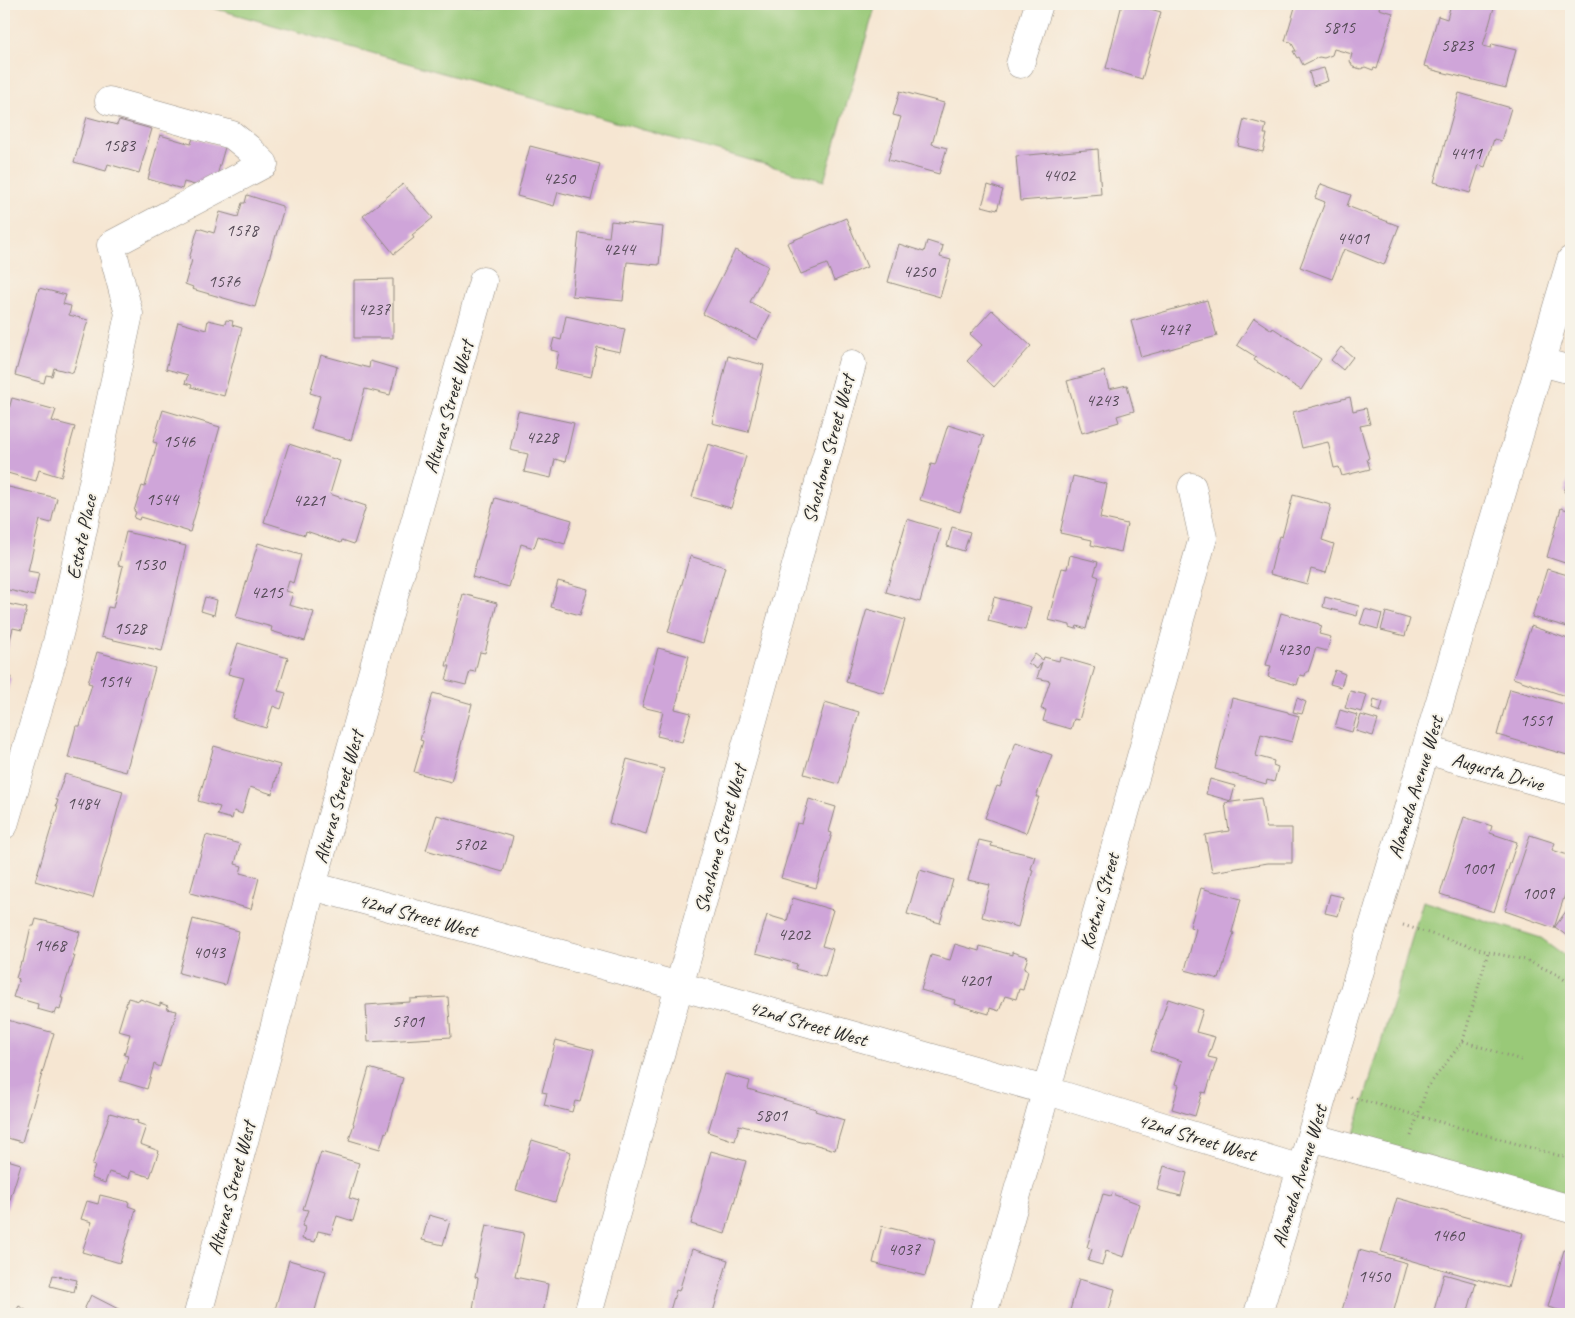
<svg xmlns="http://www.w3.org/2000/svg" width="1575" height="1318" viewBox="0 0 1575 1318" font-family="Caveat,sans-serif">
<rect width="100%" height="100%" fill="#f7f3e8"/>
<filter id="ink" filterUnits="userSpaceOnUse"><feTurbulence type="fractalNoise" baseFrequency=".02" numOctaves="2"/><feDisplacementMap in="SourceGraphic" scale="10" xChannelSelector="R" yChannelSelector="G"/><feConvolveMatrix kernelMatrix="1 2 1 2 8 2 1 2 1" color-interpolation-filters="sRGB"/></filter>
<filter id="wash" filterUnits="userSpaceOnUse"><feTurbulence type="fractalNoise" baseFrequency=".0096" numOctaves="4" result="noise"/><feDisplacementMap in="SourceGraphic" scale="20" xChannelSelector="R" yChannelSelector="G"/><feGaussianBlur stdDeviation="1.12" result="paint"/><feColorMatrix in="noise" values="0 0 0 0 0 0 0 0 0 0 0 0 0 0 0 0 0 1.4 0 .05"/><feComposite in="paint" operator="in"/></filter>
<g filter="url(#wash)">
<rect width="100%" height="100%" fill="#f6e6d2"/>
<path fill="#99c978" stroke="#627a52" d="M199,4H876L824,181Z
M1423,901L1541,938L1571,960V1195L1353,1137Z"/>
<g id="blocks">
<path fill="#cfa5d9" d="M1122,4H1132L1161,12L1142,79L1106,68Z
M1296,4H1380L1379,9L1393,13L1377,69L1374,68L1373,70L1365,67L1361,69L1353,67L1350,61L1352,54L1334,49L1332,55L1324,58L1319,57L1303,65L1299,57L1297,58L1293,51H1296L1291,42L1285,41Z
M1451,4H1495L1483,46L1491,48L1492,44L1516,50L1506,88L1429,69V67L1424,66L1438,16L1447,19Z
M1324,68L1328,81L1313,86L1309,72Z
M900,91L944,103L932,144L947,148L939,174L888,160L901,117L893,115Z
M1459,93L1511,108L1501,141L1494,139L1485,167L1479,165L1470,193L1434,182Z
M87,117L117,125L119,120L152,129L139,173L108,164L106,171L74,162Z
M1244,119L1266,125L1264,134H1267L1263,152L1238,146Z
M160,135L191,144L193,138L225,147L213,190L184,182L182,189L148,179Z
M530,146L600,164L591,200L558,192L554,206L517,196Z
M1098,149L1101,194L1020,201L1016,156Z
M403,184L433,218L412,235L414,238L394,254L363,216Z
M1321,184L1351,195L1347,206L1399,226L1384,265L1344,249L1332,279L1300,267L1325,202L1315,198Z
M988,185L1003,190L997,210L982,206Z
M247,195L282,206V208H284L255,307L192,289L193,287L185,284L192,260L189,259L198,228L214,233L220,212L238,217L242,203H245Z
M846,218L867,267L834,281L827,264L801,274L787,243Z
M611,221L663,227L659,265L627,262L623,301L572,296L579,233L609,237Z
M927,241L943,246L940,257L951,260L940,297L888,282L899,244L924,252Z
M735,250L768,266L750,302L771,313L757,340L703,314Z
M393,279V338H354V280Z
M39,288L66,295L63,304L71,306L69,315L88,320L73,373L54,368L52,376L46,375L44,383L15,375Z
M1207,300L1217,336L1141,357L1131,321Z
M992,310L1031,346L994,387L967,361L982,345L970,334Z
M566,316L625,329L620,352L597,347L591,377L555,369L559,352L551,350L554,338L561,340Z
M1254,318L1272,330L1273,328L1321,359L1301,390L1254,360L1256,357L1237,345Z
M208,320L225,324L226,320L233,321L232,325L242,328L224,396L191,387L192,385L185,383L188,375L166,369L178,322L206,330Z
M1341,347L1353,357L1343,370L1331,360Z
M321,355L369,368L370,361L397,369L390,395L365,389L351,440L311,429L320,396L310,393Z
M728,356L764,365L748,432L712,423Z
M1104,371L1109,389L1127,385L1134,411L1117,416L1119,422L1082,433L1067,381Z
M1350,397L1353,411L1366,408L1370,424L1360,426L1369,458L1367,459L1370,469L1342,476L1339,467L1334,468L1328,442L1302,448L1293,412Z
M12,398L56,410L52,421L75,427L61,477L39,470L36,481L4,472V427Z
M163,410L220,427L190,532L140,517L139,520L134,518L136,512L134,511L142,486L145,487L157,443L153,442Z
M518,411L574,423L565,462L555,459L551,478L524,472L528,454L510,450Z
M948,425L984,436L960,512L920,500L931,464L935,465Z
M289,444L340,461L330,494L366,506L354,544L342,540L341,543L306,531L305,535L264,522Z
M708,444L746,456L731,508L692,497Z
M1571,472V494L1564,492Z
M1073,476L1107,484L1100,518L1127,524L1121,552L1091,545L1092,540L1060,533Z
M4,486L57,498L51,523L40,520L28,571L39,573L34,596L4,589Z
M1293,495L1331,505L1322,540L1334,544L1326,573L1311,569L1307,584L1270,574L1279,536L1282,537Z
M495,498L572,520L565,544L538,536L534,548L521,544L509,587L472,577Z
M1561,508L1571,511V565L1547,557Z
M907,519L940,529L920,602L886,592Z
M952,527L970,532L964,551L947,546Z
M126,532L186,546L162,651L101,637L108,607L113,608L123,566L118,565Z
M258,543L301,555L293,583L289,581L286,591L293,593L289,605L314,612L305,641L271,631L272,627L236,617Z
M1070,555L1098,562L1094,575L1099,577L1086,629L1077,626L1076,629L1070,627V625L1048,620L1062,568L1067,569Z
M690,556L725,567L703,643L668,632Z
M1547,569L1571,576V628L1532,617Z
M558,581L588,589L580,615L551,607Z
M463,594L497,603L485,653L480,652L475,672L470,671L466,685L446,680L450,666H446Z
M205,597L217,600L214,615L201,611Z
M994,597L1031,607L1025,630L988,621Z
M1325,597L1359,606L1357,616L1323,607Z
M4,603L27,608L22,630L13,628L4,664Z
M867,609L905,620L884,693L846,682Z
M1365,609L1382,614L1378,629L1360,624Z
M1386,612L1410,619L1405,636L1381,630Z
M1281,613L1319,624V625L1322,626L1319,634L1331,637L1327,651L1316,648L1308,672H1306L1305,676L1300,675L1297,685L1268,677L1271,666L1266,665Z
M1531,626L1571,640V698L1513,678Z
M238,643L288,658L278,691L286,693L281,709L273,706L266,728L232,718L244,678L228,674Z
M658,648L689,656L675,709L691,713L682,742L657,736L663,712L642,707Z
M97,652L155,668L126,772L75,758L74,759L68,758L76,726H80L92,684L88,683Z
M1035,654L1043,660L1044,657L1059,661L1060,657L1095,667L1079,720L1074,719L1071,729L1043,721L1046,710L1041,709L1050,681L1037,678L1042,662L1037,669L1028,663Z
M1335,670L1345,674L1341,687L1330,684Z
M4,676L11,677L4,704Z
M1510,689L1571,706V756L1497,735Z
M1350,691L1367,695L1362,712L1345,708Z
M433,693L472,704L451,782L414,772L423,741L420,740Z
M1232,698L1288,712V713L1299,716L1292,742L1261,734L1256,756L1274,761L1273,765L1278,767L1274,782L1267,780L1266,784L1215,769Z
M1297,698L1306,702L1302,714L1293,712Z
M1374,699L1383,702L1380,712L1372,709Z
M825,702L859,712L839,784L804,774Z
M1340,710L1357,715L1352,732L1335,727Z
M1361,715L1378,720L1373,736L1356,731Z
M1016,742L1052,755L1036,797H1039L1026,833L985,818L997,786L1000,787Z
M214,746L280,765L272,794L250,787L242,814L234,811L232,819L217,815L220,807L198,801Z
M627,759L664,769L646,834L609,823Z
M65,774L123,791L93,898L35,881L58,806H56L58,800H56Z
M1210,779L1235,786L1231,801L1206,794Z
M1261,798L1266,828H1292V863H1268L1212,872L1205,835L1229,831L1225,803Z
M809,799L836,807L829,832L832,833L816,888L781,878L797,823L802,824Z
M437,815L513,837L503,872L426,850Z
M1464,817L1492,826L1490,833L1517,842L1494,912L1440,894Z
M206,835L240,844L235,864L242,866L240,873L259,878L251,909L190,893Z
M1530,835L1555,843L1552,850L1571,856L1570,862L1571,863V876L1554,928L1505,911Z
M979,840L992,843L991,846L1035,856L1031,869L1033,870L1018,927L982,917L990,885L968,880Z
M920,870L953,880L940,923L907,914Z
M1201,888L1241,899L1232,932L1234,933L1219,979L1185,970L1196,929L1190,927Z
M1330,894L1343,897L1338,916L1325,913Z
M793,898L833,910L822,946L833,949L825,977L795,969L797,964L756,953L767,915L787,921Z
M1571,904V939L1555,927Z
M36,919L65,926V927L80,932L73,955L75,956L71,968H70L61,998H63L60,1010L57,1009L55,1014L37,1009L38,1004L13,997L19,979L16,978L21,962H23L31,926H34Z
M193,919L239,931L225,985L179,973Z
M955,944L979,951L980,946L1012,955V952L1028,957L1024,969L1028,971L1023,990L1019,989L1016,999L1005,996L999,1011L990,1008L989,1014L954,1004L955,1000L921,990L931,955L950,960Z
M448,997L451,1037L368,1042L366,1005L410,1002V999Z
M128,998L139,1001L140,999L160,1006V1003L168,1006L167,1009L177,1011L160,1067L154,1064L147,1089L120,1081L128,1056L124,1055L130,1034L118,1031Z
M1168,999L1203,1010L1196,1032L1215,1037L1208,1057L1217,1059L1206,1093L1202,1092L1195,1116L1172,1109L1179,1085L1175,1084L1182,1061L1151,1051Z
M4,1019L54,1033L22,1142L4,1137Z
M556,1040L594,1050L580,1102L575,1101L572,1112L544,1105L547,1093L542,1092Z
M369,1068L403,1078L387,1133L385,1132L380,1149L349,1140L354,1124L353,1123Z
M725,1074L750,1081L748,1089L816,1109L815,1111L844,1120L835,1150L806,1142L805,1143L739,1125L735,1141L708,1132Z
M110,1113L138,1121L137,1123L146,1126L140,1144L159,1151L150,1177L131,1171L129,1178L109,1172L105,1183L91,1178L95,1166L92,1165Z
M532,1140L571,1152L555,1202L516,1190Z
M711,1151L746,1161L725,1234L691,1224Z
M321,1152L359,1163L349,1198L359,1201L353,1221L337,1216L331,1234L318,1231L315,1242L302,1239L305,1227L302,1226L308,1210L303,1209Z
M4,1159L21,1164L4,1219Z
M1164,1166L1187,1173L1181,1196L1157,1190Z
M1103,1194L1111,1196L1112,1194L1140,1204L1124,1257L1106,1251L1102,1265L1088,1261L1092,1249L1087,1247Z
M100,1195L129,1202L128,1206L136,1209L120,1263L82,1252L92,1222L81,1219L87,1201L98,1204Z
M1397,1198L1523,1233L1508,1288L1381,1252Z
M429,1215L450,1221L443,1245L422,1240Z
M486,1225L524,1233L515,1277L548,1284L543,1314H501L473,1309L478,1278L475,1277Z
M882,1226L935,1239L929,1266H928L925,1276L873,1263Z
M692,1249L728,1260L713,1312L711,1311L710,1314H669L676,1290L679,1291Z
M1359,1250L1407,1263L1393,1314H1341Z
M1564,1250L1571,1252V1314L1548,1307Z
M289,1260L326,1271L314,1314L274,1313Z
M1444,1274L1476,1283L1467,1314H1433Z
M53,1275L77,1280L74,1292L50,1286Z
M1079,1279L1115,1289L1108,1314H1069Z
M91,1295L128,1314H82Z
M19,1306L32,1314H14Z
M877,1309L895,1314H876Z"/>
</g>
</g>
<g filter="url(#ink)">
<use href="#blocks" fill-opacity="0" stroke="#90887e" stroke-width="1"/>
<g fill="none" stroke-linecap="round" stroke-linejoin="round">
<defs>
<path id="minor" d="M1020,64L1039,4
M1541,362L1571,370
M1426,750L1571,791
M4,825L53,658L70,590L129,314L111,245L264,164L248,148L232,135L109,101
M312,886L679,986L1045,1090L1301,1169
M1311,1137L1571,1209
M198,1314L312,886L483,281
M588,1314L852,364
M983,1314L1203,538L1192,487
M1258,1314L1571,260"/>
</defs>
<use href="#minor" stroke="#90887e" stroke-width="29"/>
<path stroke="#90887e" stroke-width="3" stroke-dasharray="1 4" stroke-linecap="butt" d="M1403,925L1488,952L1526,960L1556,974L1571,984
M1463,1041L1521,1060
M1351,1097L1571,1159
M1411,1136L1427,1088L1463,1041L1488,952"/>
<use href="#minor" stroke="#fff" stroke-width="28"/>
</g>
</g>
<g text-anchor="middle" stroke-width="4" stroke-linejoin="round" paint-order="stroke">
<g font-size="18" fill="#544a56">
<text x="1339" y="33">5815</text>
<text x="1457" y="51">5823</text>
<text x="119" y="151">1583</text>
<text x="1466" y="159">4411</text>
<text x="1059" y="181">4402</text>
<text x="559" y="184">4250</text>
<text x="242" y="236">1578</text>
<text x="1353" y="244">4401</text>
<text x="619" y="255">4244</text>
<text x="919" y="277">4250</text>
<text x="224" y="287">1576</text>
<text x="374" y="315">4237</text>
<text x="1174" y="335">4247</text>
<text x="1102" y="406">4243</text>
<text x="542" y="443">4228</text>
<text x="179" y="447">1546</text>
<text x="162" y="505">1544</text>
<text x="309" y="506">4221</text>
<text x="149" y="570">1530</text>
<text x="267" y="598">4215</text>
<text x="130" y="634">1528</text>
<text x="1293" y="655">4230</text>
<text x="114" y="687">1514</text>
<text x="1536" y="726">1551</text>
<text x="83" y="809">1484</text>
<text x="470" y="850">5702</text>
<text x="1478" y="874">1001</text>
<text x="1538" y="899">1009</text>
<text x="794" y="940">4202</text>
<text x="50" y="951">1468</text>
<text x="209" y="958">4043</text>
<text x="975" y="986">4201</text>
<text x="408" y="1027">5701</text>
<text x="771" y="1121">5801</text>
<text x="1448" y="1241">1460</text>
<text x="904" y="1255">4037</text>
<text x="1374" y="1282">1450</text>
</g>
<g font-size="20" fill="#2b2b2b" stroke="#f7f3e8">
<text transform="translate(448 407) rotate(-74)" y="7">Alturas Street West</text>
<text transform="translate(828 449) rotate(-75)" y="7">Shoshone Street West</text>
<text transform="translate(81 537) rotate(-78)" y="7">Estate Place</text>
<text transform="translate(1498 771) rotate(16)" y="7">Augusta Drive</text>
<text transform="translate(1415 787) rotate(-73)" y="7">Alameda Avenue West</text>
<text transform="translate(338 797) rotate(-74)" y="7">Alturas Street West</text>
<text transform="translate(720 839) rotate(-75)" y="7">Shoshone Street West</text>
<text transform="translate(1099 901) rotate(-74)" y="7">Kootnai Street</text>
<text transform="translate(418 915) rotate(15)" y="7">42nd Street West</text>
<text transform="translate(808 1023) rotate(16)" y="7">42nd Street West</text>
<text transform="translate(1197 1137) rotate(17)" y="7">42nd Street West</text>
<text transform="translate(1299 1176) rotate(-73)" y="7">Alameda Avenue West</text>
<text transform="translate(231 1188) rotate(-75)" y="7">Alturas Street West</text>
</g>
</g>
<rect width="1575" height="1318" fill="none" stroke="#f7f3e8" stroke-width="20"/>
</svg>
